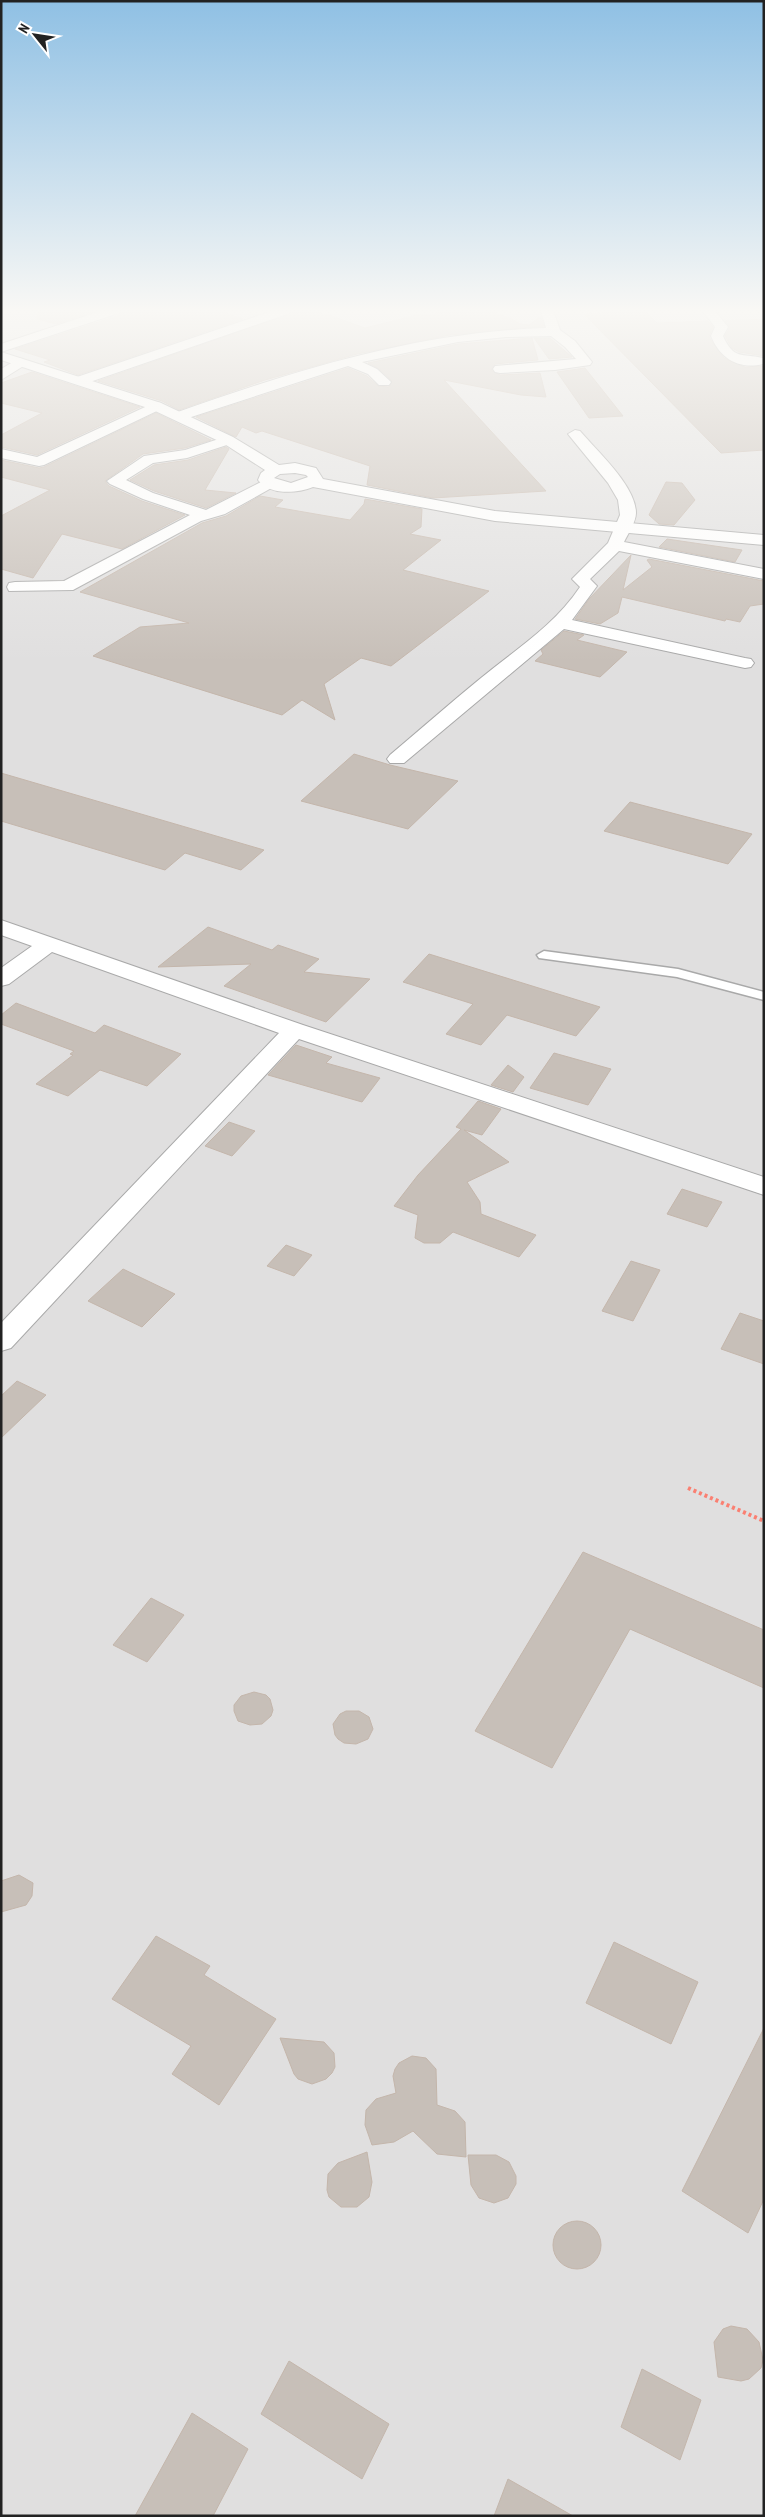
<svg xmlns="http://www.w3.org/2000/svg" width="765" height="2517" viewBox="0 0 765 2517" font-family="'PT Sans Narrow',sans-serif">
<rect width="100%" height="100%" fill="#f2efe9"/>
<path fill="#e0dfdf" d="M1,310H764V2516H1Z"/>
<path fill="#c7bfb8" stroke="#c4b6ab" d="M38,310H99L56,324L37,319Z
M123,310H202L215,312H224L243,319L78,375L44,362L50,360L15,349L120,315Z
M301,310L329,315L365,328L421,314L427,316L447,310H494V313L510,318L520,324L529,325L541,316L544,326L450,335L357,354L265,380L179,410L162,401L98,381Z
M645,311L657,323L708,321L713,327L709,337L724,358L745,367L764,366V450L721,453L584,314Z
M764,319V356L739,352L732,348L725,336L730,327L725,321Z
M532,338L538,360L495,364L491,370L500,375L540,373L546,397L521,395L444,380L546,491L433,498L367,485L370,466L262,431L256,433L242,427L236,437L196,417L348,368L367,376L378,386L389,387L392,381L378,368L368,363L458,344Z
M534,338H550L572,357L549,359Z
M585,368L623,416L589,418L557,372Z
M32,372L140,407L37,455L1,447V435L42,413L1,403V383Z
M156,413L211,440L185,448L143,454L105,481L109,486L142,501L185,515L122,549L62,534L33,578L1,569V516L50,490L1,477V460L39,468L44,467Z
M226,447L229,449L205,490L236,493L206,508L154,491L130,480L154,465L188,460Z
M666,482L682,483L695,500L674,525L659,524L649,515Z
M260,496L283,500L275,507L350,520L364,504L365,499L422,509L421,527L410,534L441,540L403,570L489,591L391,666L361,658L324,684L335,720L302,700L282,715L93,656L140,627L189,623L80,592L202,523L226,516Z
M667,539L742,550L735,562L659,547Z
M631,555L623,590L652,567L647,560L649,559L764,581V604L750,606L740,622L726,619L725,621L622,597L618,613L600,624L575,619L589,599Z
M564,631L584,635L577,640L627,652L600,677L535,661L543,654L541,650Z
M354,754L390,765L458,781L408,829L301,801Z
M1,773L264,850L241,870L185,853L165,870L1,821Z
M630,802L752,834L728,864L604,831Z
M208,927L272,950L278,945L319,959L304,972L370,979L326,1022L224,986L251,964L158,967Z
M429,954L600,1007L576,1036L507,1015L481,1045L446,1034L473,1004L403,982Z
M16,1003L95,1033L104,1025L181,1054L147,1086L100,1070L68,1096L36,1084L73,1055L70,1054L74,1051L1,1024V1015Z
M296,1045L332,1057L326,1063L380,1078L362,1102L268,1075Z
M554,1053L611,1069L588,1105L530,1088Z
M508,1065L524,1077L513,1092L491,1085Z
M478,1101L501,1109L482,1135L464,1130L509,1162L467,1182L480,1202L481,1214L536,1235L519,1257L453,1232L440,1243H424L415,1238L418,1215L394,1206L418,1175L461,1129L456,1127Z
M229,1122L255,1131L232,1156L205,1146Z
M682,1189L722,1202L707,1227L667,1214Z
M286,1245L312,1255L294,1276L267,1266Z
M631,1261L660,1270L633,1321L602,1311Z
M123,1269L175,1294L142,1327L88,1301Z
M740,1313L764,1321V1364L721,1349Z
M17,1381L46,1395L1,1438V1396Z
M583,1552L764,1630V1688L630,1629L552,1768L475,1731Z
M151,1598L184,1615L147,1662L113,1645Z
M254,1692L266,1695L270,1699L273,1710L271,1716L262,1724L250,1725L238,1721L234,1711V1705L241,1696Z
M346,1711H359L369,1717L373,1729L368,1739L356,1744L344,1743L338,1739L335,1735L333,1724L340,1714Z
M19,1875L33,1883L32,1896L26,1905L1,1912V1881Z
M156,1936L210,1966L204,1975L276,2019L219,2105L172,2074L191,2046L112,1999Z
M614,1942L698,1982L671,2044L586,2003Z
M764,2028V2199L748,2233L682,2191Z
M280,2038L324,2042L334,2053L335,2067L332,2073L326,2079L312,2084L298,2079L294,2074Z
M412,2056L426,2058L436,2069L437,2105L455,2111L465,2122L466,2157L437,2154L413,2131L394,2142L372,2145L365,2125L366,2110L376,2099L396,2093L393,2076L395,2069L399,2063Z
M367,2152L372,2182L369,2197L357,2207H341L329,2197L327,2190L328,2174L338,2163Z
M468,2155H496L509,2162L516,2176V2184L508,2198L494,2203L479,2198L471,2185Z
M553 2245a24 24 0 1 1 48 0a24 24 0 1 1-48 0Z
M731,2326L747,2329L759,2342L763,2360L761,2368L749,2379L741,2381L718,2377L714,2342L723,2329Z
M289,2361L389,2424L362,2479L261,2414Z
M642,2369L701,2400L680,2460L621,2427Z
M192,2413L248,2449L213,2516H135Z
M508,2479L573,2516H494Z"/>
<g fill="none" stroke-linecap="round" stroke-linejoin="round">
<defs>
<path id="service" d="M544,951L678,969L764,992V1000L677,977L539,958L537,955Z"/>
<path id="minor" d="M104,310H121L119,313L1,352V344Z
M275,310H292L290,313L84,384L79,385L72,381L74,378Z
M541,310H553L560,330L575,341L592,362L590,365L555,370L500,373L495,372L493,369L495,366L576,359L565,347L551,336L506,337L458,342L362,362L377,369L391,382L389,385H379L368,374L348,366L185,419H175L173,416L175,413C296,370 417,332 546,328Z
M702,310H714L728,327L723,336C734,360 741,353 763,358V364C738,370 720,358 711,336L715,327Z
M20,358L27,362L25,365L1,380V369Z
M156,402L161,403L163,406L161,409L44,465L39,466L1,458V449L37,457Z
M575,430L580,431C597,451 636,486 636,513C636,522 628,534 624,542L764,569V579L619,551L590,579L597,586L572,620L745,658L751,659L754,663L751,667L745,668L564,629L404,763H390L387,759L390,755C421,729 450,703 481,678C516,649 554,626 580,587L572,579L608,543L620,515L618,500L608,483L568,434Z
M228,436L235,440L233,443L187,458L153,463L126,480L153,493L206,510L265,480H275L278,483L275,486L225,514L201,521L73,590L9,591L7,587L9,583L15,582L64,581L190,515L143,499L110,484L107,481L144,456L185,450Z
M1,920L303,1025L764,1177V1195L299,1039L11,1348L1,1351V1323L279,1033L52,952L9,984L1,986V968L32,946L1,935Z"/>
<path id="tertiary" d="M1,352L161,403L233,437L279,465L295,463L316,468L323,479L495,511L764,535V545L495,521L313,487C298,493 270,496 258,480L261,473L265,470L223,443L151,409L1,360ZM295,473L306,475L308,477L291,483L274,478L280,474Z"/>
</defs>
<use href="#service" stroke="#a9a9a9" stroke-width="3"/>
<use href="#minor" stroke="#a9a9a9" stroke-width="2"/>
<use href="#tertiary" stroke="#a9a9a9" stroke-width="2"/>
<path stroke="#fa8072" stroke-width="4" stroke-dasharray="3 3" stroke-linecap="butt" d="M688,1488L764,1521"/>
<use href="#service" fill="#fff" fill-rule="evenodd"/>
<use href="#minor" fill="#fff" fill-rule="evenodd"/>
<use href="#tertiary" fill="#fff" fill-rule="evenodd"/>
</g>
<linearGradient id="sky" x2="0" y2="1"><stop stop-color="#8fc0e4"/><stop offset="0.47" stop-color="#f9f8f5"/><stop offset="1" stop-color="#f9f8f5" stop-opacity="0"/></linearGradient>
<rect width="765" height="662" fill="url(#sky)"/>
<rect width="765" height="2517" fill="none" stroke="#222222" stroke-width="5"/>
<g transform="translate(35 35) rotate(300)" stroke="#ffffff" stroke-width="4" paint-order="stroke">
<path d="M0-4L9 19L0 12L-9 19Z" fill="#222222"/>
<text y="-8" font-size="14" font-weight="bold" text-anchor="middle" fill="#222222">N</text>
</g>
</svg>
